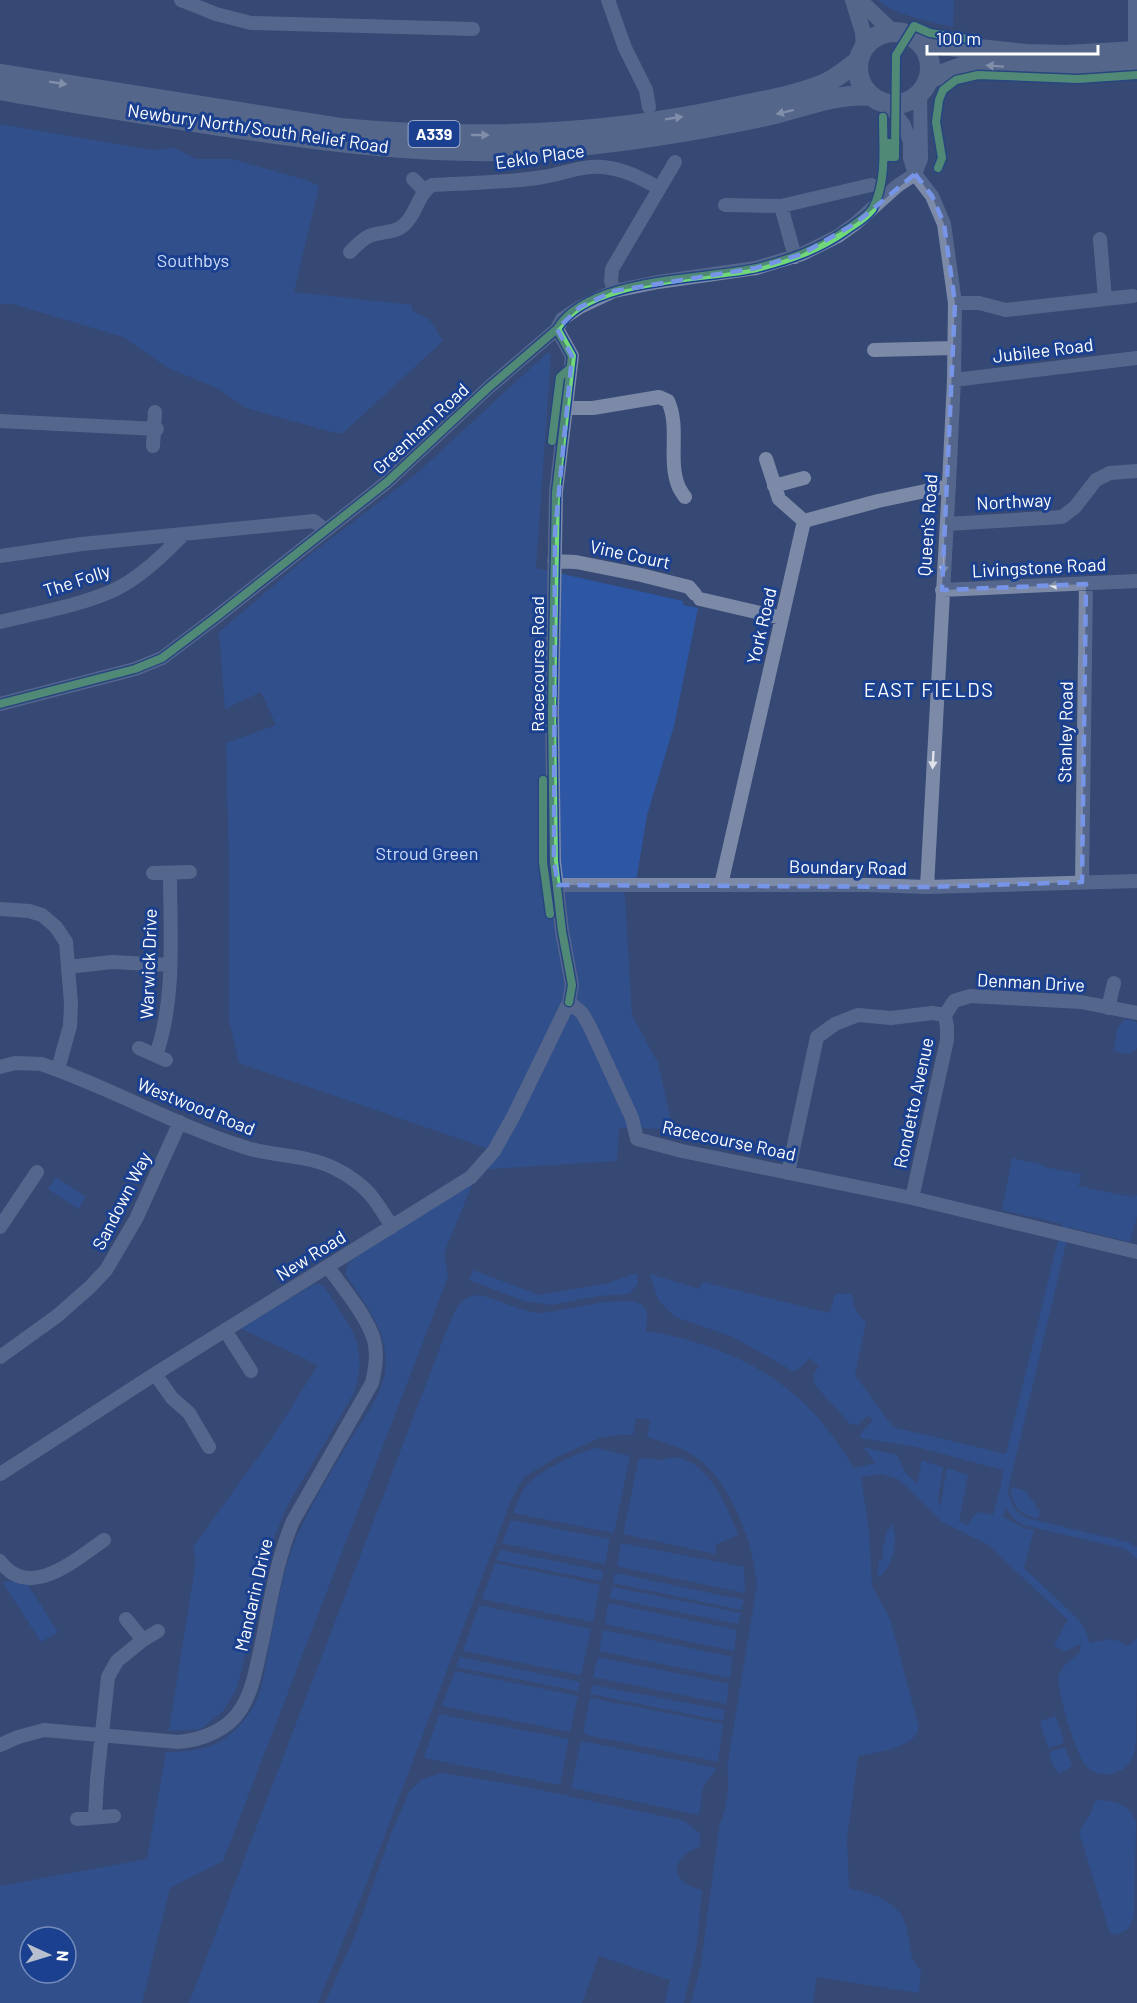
<svg xmlns="http://www.w3.org/2000/svg" width="1137" height="2003" viewBox="0 0 1137 2003" font-family="Barlow,sans-serif">
<rect width="100%" height="100%" fill="#354974"/>
<path fill="#2d57a5" fill-rule="evenodd" d="M878,0H954L953,27C932,22 893,15 878,0Z
M0,124L152,150L175,148L196,159H232L306,180L319,186L294,292L412,305V311L429,319L443,341L343,433H335L246,408L217,388L168,368L123,337L13,304H0Z
M548,352L551,355L536,568L683,601V605L698,608L674,726L647,815L636,881H624L632,1015L658,1063L673,1129L619,1128L617,1161L488,1169L486,1148L239,1063L229,1020V864L226,743L276,725L261,692L225,709L219,632L307,557L416,474Z
M1125,1019L1135,1021L1137,1024V1048L1131,1054L1114,1051L1117,1029Z
M1012,1158L1044,1165V1167L1082,1174L1078,1186L1132,1197L1137,1195V1216L1130,1242L1069,1227L1066,1244L1008,1490C1010,1503 1014,1512 1027,1518L1131,1543L1135,1547L1137,1546V1559L1126,1549L1023,1525L1015,1520L1005,1508L1003,1517L1024,1528L1034,1530L1024,1568L1078,1619L1085,1629L1090,1643L1109,1639L1119,1641L1128,1646L1137,1638C1137,1664 1137,1690 1136,1716C1136,1728 1137,1741 1134,1753C1129,1774 1102,1781 1087,1767C1077,1758 1056,1689 1059,1676C1062,1665 1071,1659 1080,1653L1081,1643L1065,1652L1054,1645L1068,1620L987,1544L942,1522L898,1479L880,1474L861,1477L869,1530L872,1586L890,1619L919,1727C916,1748 876,1752 858,1756L847,1839L849,1888L877,1896L891,1904L901,1914L906,1925L912,1958L921,1972L919,1993L817,1977L813,2003H691L701,1964L719,1827C727,1807 730,1789 727,1767L757,1585C753,1543 731,1480 694,1456C680,1446 663,1442 647,1437L650,1420L636,1418L633,1435H620L600,1438L557,1457L524,1477L512,1498L366,1885L318,2003H189L446,1332C454,1315 457,1296 479,1295C499,1299 520,1312 541,1313C560,1313 633,1290 645,1308C649,1315 646,1324 646,1331C711,1341 775,1368 819,1419C832,1434 843,1451 854,1468L875,1463L863,1447L897,1455L905,1472L917,1484L922,1460L943,1468L938,1499L940,1508L947,1468L968,1475L959,1521L967,1525L975,1514L980,1512L993,1515L1001,1485L1003,1470L916,1447L860,1438L861,1433L873,1420L868,1415L858,1425L850,1424L815,1385L813,1375L819,1366L810,1358L799,1369L793,1371L733,1337L675,1317L658,1300L650,1274L699,1289L702,1282L830,1313L835,1294H851C854,1304 856,1317 866,1321L855,1375L893,1427L1006,1454L1062,1224L1002,1210Z
M56,1177L86,1197L78,1209L48,1189Z
M474,1180L444,1253L448,1277L223,1861L170,1888L142,2003H0V1886L147,1859L166,1752C203,1752 225,1746 248,1715C262,1697 265,1669 269,1646C277,1609 282,1571 297,1536C311,1504 334,1467 352,1437C364,1417 382,1395 385,1372C390,1333 366,1305 345,1274L349,1262ZM30,1937H66V1973H30Z
M473,1270L539,1295L605,1284L637,1273L638,1284L629,1294L598,1296L551,1305L524,1301L469,1280Z
M316,1283L324,1286C349,1326 370,1344 354,1393L286,1508L271,1546L237,1688L223,1711L201,1729L169,1731L196,1560L193,1547L272,1438L318,1365L240,1328Z
M597,1448L630,1456L614,1533L513,1513C517,1504 520,1495 525,1487C537,1472 578,1451 597,1448Z
M673,1457C709,1460 727,1506 738,1535L717,1544L715,1554L623,1534L639,1458L660,1460Z
M1011,1487L1026,1491L1040,1512L1038,1519C1021,1515 1010,1505 1011,1487Z
M511,1520L610,1539L605,1564L502,1543Z
M892,1523C899,1541 893,1569 877,1578L879,1560L881,1561L884,1557L882,1554L887,1530L891,1528Z
M621,1543L744,1567L745,1593L620,1567L617,1564Z
M500,1550L603,1571L601,1581L496,1560Z
M495,1563L600,1585L593,1622L482,1599Z
M615,1573L744,1600L741,1610L613,1583Z
M10,1581L28,1585L58,1632L41,1642L3,1583Z
M612,1587L741,1613L738,1624L610,1598Z
M608,1603L737,1630L734,1651L605,1624Z
M479,1605L591,1629L581,1675L463,1651Z
M603,1630L733,1657L730,1678L599,1651Z
M460,1657L580,1682L578,1691L456,1667Z
M598,1657L729,1684L726,1704L593,1677Z
M455,1671L578,1696L570,1732L442,1706Z
M592,1685L725,1710L723,1721L590,1694Z
M590,1698L723,1724L718,1762L587,1735L583,1732Z
M439,1714L569,1739L560,1785L424,1758Z
M1056,1716L1064,1743L1048,1748L1040,1721Z
M581,1741L717,1768L703,1787L699,1815L571,1788Z
M1065,1747L1072,1766L1059,1774L1053,1766L1049,1752Z
M442,1773L512,1784L685,1821L700,1834V1846C693,1850 684,1854 680,1860C670,1877 688,1887 702,1890L697,1944L684,2003H665L670,1980L599,1956L582,2003H325L356,1933L390,1836L409,1792L422,1779Z
M1097,1800C1114,1801 1131,1804 1136,1822L1134,1916L1129,1928L1117,1935L1110,1933L1079,1832L1091,1813L1095,1801Z"/>
<g fill="none" stroke-linecap="round" stroke-linejoin="round">
<path stroke="#7c8aa8" stroke-width="14" d="M181,0L216,14L251,23L473,29
M608,0L625,48L646,90L649,107
M1135,0V51
M887,103L904,125L910,142V158L915,174L932,196L944,224L955,303L954,380L949,483L927,887
M413,179L425,191
M725,205L781,206L871,185
M781,206L795,257
M350,252C356,246 361,240 369,236C381,231 395,234 405,224C417,213 417,195 432,185C469,183 507,183 543,177C563,174 583,165 603,167C624,169 641,178 659,188
M614,291L611,281L612,269L675,162
M1105,299L1133,296
M955,303H979L1006,310L1105,299L1100,239
M874,350L954,348
M954,380L1137,358
M566,408H593L659,397L668,401C680,427 668,459 678,485C679,489 683,494 685,497
M0,421L157,429
M153,446L155,412
M766,459L779,499L804,521
M774,486L804,478
M804,521L878,501L949,486
M947,524L1062,517L1075,507L1096,480L1110,473L1137,471
M0,556L82,544L314,521L325,530
M554,561L576,562L641,575L689,587L695,594
M942,590L1137,581
M700,599L782,618
M0,622C36,613 78,606 112,591C139,579 163,555 184,534
M0,704L135,669L162,658L215,618L387,482L488,388L557,329L562,319L580,307L614,291L658,282L756,268L802,254L838,236L856,223L897,186L915,174L921,159L920,93
M153,873L190,872
M1082,882L1086,584
M558,885H868L927,887L1137,881
M721,885L804,521
M0,909L29,911L42,915L56,927L66,942L71,1004L70,1026L58,1069
M68,967L112,962L170,965
M569,1002L582,1013L590,1027L632,1118L637,1139L682,1151L912,1198L1137,1252
M1108,1008L1114,983
M139,1048L166,1060
M156,1055C176,998 170,933 170,873
M0,1067L15,1063L41,1064C110,1087 174,1125 244,1147C274,1157 307,1154 336,1169C367,1185 375,1199 392,1227
M788,1173L817,1037L835,1024L858,1015L891,1018L932,1013L945,1015L954,1001L970,996L1081,1002L1137,1013
M912,1198L947,1040V1027L945,1015
M0,1227L37,1172
M225,1330L251,1371
M0,1357L57,1316L90,1287L106,1270L136,1219L180,1122
M155,1374L172,1398L189,1413L209,1447
M0,1474L155,1374L471,1177L494,1151L513,1117L569,1002L572,985L562,931L554,861L552,712L556,492L572,356L557,329
M0,1561C29,1602 76,1559 104,1540
M126,1619L143,1640L158,1631
M0,1745L18,1737L44,1730L178,1742C202,1740 228,1730 241,1709C253,1690 256,1668 261,1647C270,1605 276,1561 293,1521L372,1383C375,1369 378,1355 374,1340C367,1316 343,1288 328,1267
M95,1817L97,1780L108,1677L117,1661L143,1640
M77,1819L114,1816"/>
<path stroke="#7c8aa7" stroke-width="16" d="M853,0L863,32L864,49
M859,0L893,32"/>
<path stroke="#7d8aa7" stroke-width="20" d="M858 68a36 36 0 1 1 72 0a36 36 0 1 1-72 0Z
M920,43L1026,54L1066,55L1137,51
M0,74L340,128C470,140 601,136 729,108C760,101 796,96 826,83C838,77 849,68 859,60
M928,79L962,67L980,65L1047,69L1137,66
M0,90C71,103 143,114 214,125C325,142 436,157 548,149C620,143 691,132 762,117C798,110 835,92 872,96"/>
<defs>
<path id="cycleway" d="M889,143V157H895L896,55L914,26L930,33L975,40
M938,168L942,158L936,122L939,100L943,90L956,80L978,75L1078,79L1137,75
M557,329L572,356L556,492L552,712L554,861L562,931L572,985L569,1002
M552,441L560,377L568,370
M0,704L135,669L162,658L215,618L387,482L488,388L557,329C588,277 702,280 757,268C788,260 818,250 845,231C853,225 868,217 873,208C887,181 883,147 883,117
M543,780V862L550,914"/>
</defs>
<use href="#cycleway" stroke="#1a408f" stroke-width="11"/>
<use href="#cycleway" stroke="#71d979" stroke-width="8"/>
</g>
<defs><path id="oneway-solid" d="M-6-.8H1V-3.2L6.5 0L1 3.2V.8H-6Z" transform="scale(1.5)"/></defs>
<g fill="#dee2e9">
<use href="#oneway-solid" transform="translate(995 66) rotate(-176)"/>
<use href="#oneway-solid" transform="translate(58 83) rotate(9)"/>
<use href="#oneway-solid" transform="translate(785 112) rotate(166)"/>
<use href="#oneway-solid" transform="translate(674 118) rotate(-9)"/>
<use href="#oneway-solid" transform="translate(480 135)"/>
<use href="#oneway-solid" transform="translate(944 565) rotate(94)"/>
<use href="#oneway-solid" transform="translate(1058 585) rotate(177)"/>
<use href="#oneway-solid" transform="translate(933 760) rotate(93)"/>
</g>
<path d="M0 0H1137V2003H0ZM915,174L932,196L944,224L955,303L942,590L1086,584L1082,882L927,887L558,885L554,861L555,533L572,356L557,329L580,307L614,291L756,268L802,254L856,223Z" fill="#354974" fill-opacity=".55" fill-rule="evenodd"/>
<path fill="none" stroke="#7795e8" stroke-width="4.5" stroke-dasharray="12 8" stroke-linejoin="round" d="M915,174L932,196L944,224L955,303L942,590L1086,584L1082,882L927,887L558,885L554,861L555,533L572,356L557,329L580,307L614,291L756,268L802,254L856,223Z"/>
<g text-anchor="middle" stroke-width="6" stroke-linejoin="round" paint-order="stroke">
<rect fill="#1a408f" stroke="#bac6dd" stroke-width="1.5" x="408.5" y="121" width="51" height="26" rx="4.5"/>
<g font-size="16" font-weight="bold" fill="#fff">
<text x="434" y="140">A339</text>
</g>
<g font-size="18" fill="#fff" stroke="#1a408f">
<text transform="translate(258 129) rotate(8)" y="6">Newbury North/South Relief Road</text>
<text transform="translate(540 157) rotate(-8)" y="6">Eeklo Place</text>
<text transform="translate(1043 351) rotate(-7)" y="6">Jubilee Road</text>
<text transform="translate(421 429) rotate(-43)" y="6">Greenham Road</text>
<text transform="translate(1014 502) rotate(-3)" y="6">Northway</text>
<text transform="translate(928 525) rotate(-86)" y="6">Queen's Road</text>
<text transform="translate(630 555) rotate(12)" y="6">Vine Court</text>
<text transform="translate(1039 568) rotate(-3)" y="6">Livingstone Road</text>
<text transform="translate(77 581) rotate(-18)" y="6">The Folly</text>
<text transform="translate(762 626) rotate(-77)" y="6">York Road</text>
<text transform="translate(538 664) rotate(-90)" y="6">Racecourse Road</text>
<text transform="translate(1066 732) rotate(-89)" y="6">Stanley Road</text>
<text transform="translate(848 868) rotate(1)" y="6">Boundary Road</text>
<text transform="translate(149 964) rotate(-88)" y="6">Warwick Drive</text>
<text transform="translate(1031 983) rotate(3)" y="6">Denman Drive</text>
<text transform="translate(914 1103) rotate(-78)" y="6">Rondetto Avenue</text>
<text transform="translate(196 1107) rotate(22)" y="6">Westwood Road</text>
<text transform="translate(729 1141) rotate(12)" y="6">Racecourse Road</text>
<text transform="translate(122 1201) rotate(-63)" y="6">Sandown Way</text>
<text transform="translate(311 1256) rotate(-32)" y="6">New Road</text>
<text transform="translate(254 1595) rotate(-77)" y="6">Mandarin Drive</text>
</g>
<g font-size="18" fill="#ceddfa" stroke="#1a408f">
<text x="193" y="267">Southbys</text>
<text x="427" y="860">Stroud Green</text>
</g>
<g font-size="20" letter-spacing="1.5" fill="#fff" stroke="#1a408f">
<text x="929" y="697">EAST FIELDS</text>
</g>
</g>
<g transform="translate(48 1955) rotate(94)"><circle r="28" fill="#1a408f" stroke="#768cbc" stroke-width="1.5"/>
<path d="M0-4.5L10 22L0 15L-10 22Z" fill="#b8bfce"/>
<text y="-9" font-size="16" font-weight="bold" text-anchor="middle" fill="#ffffff">N</text>
</g>
<path d="M927 45v9h171v-9" fill="none" stroke="#ffffff" stroke-width="3"/>
<text x="936" y="45" font-size="18" fill="#ffffff" stroke="#1a408f" stroke-width="4.5" paint-order="stroke">100 m</text>
</svg>
